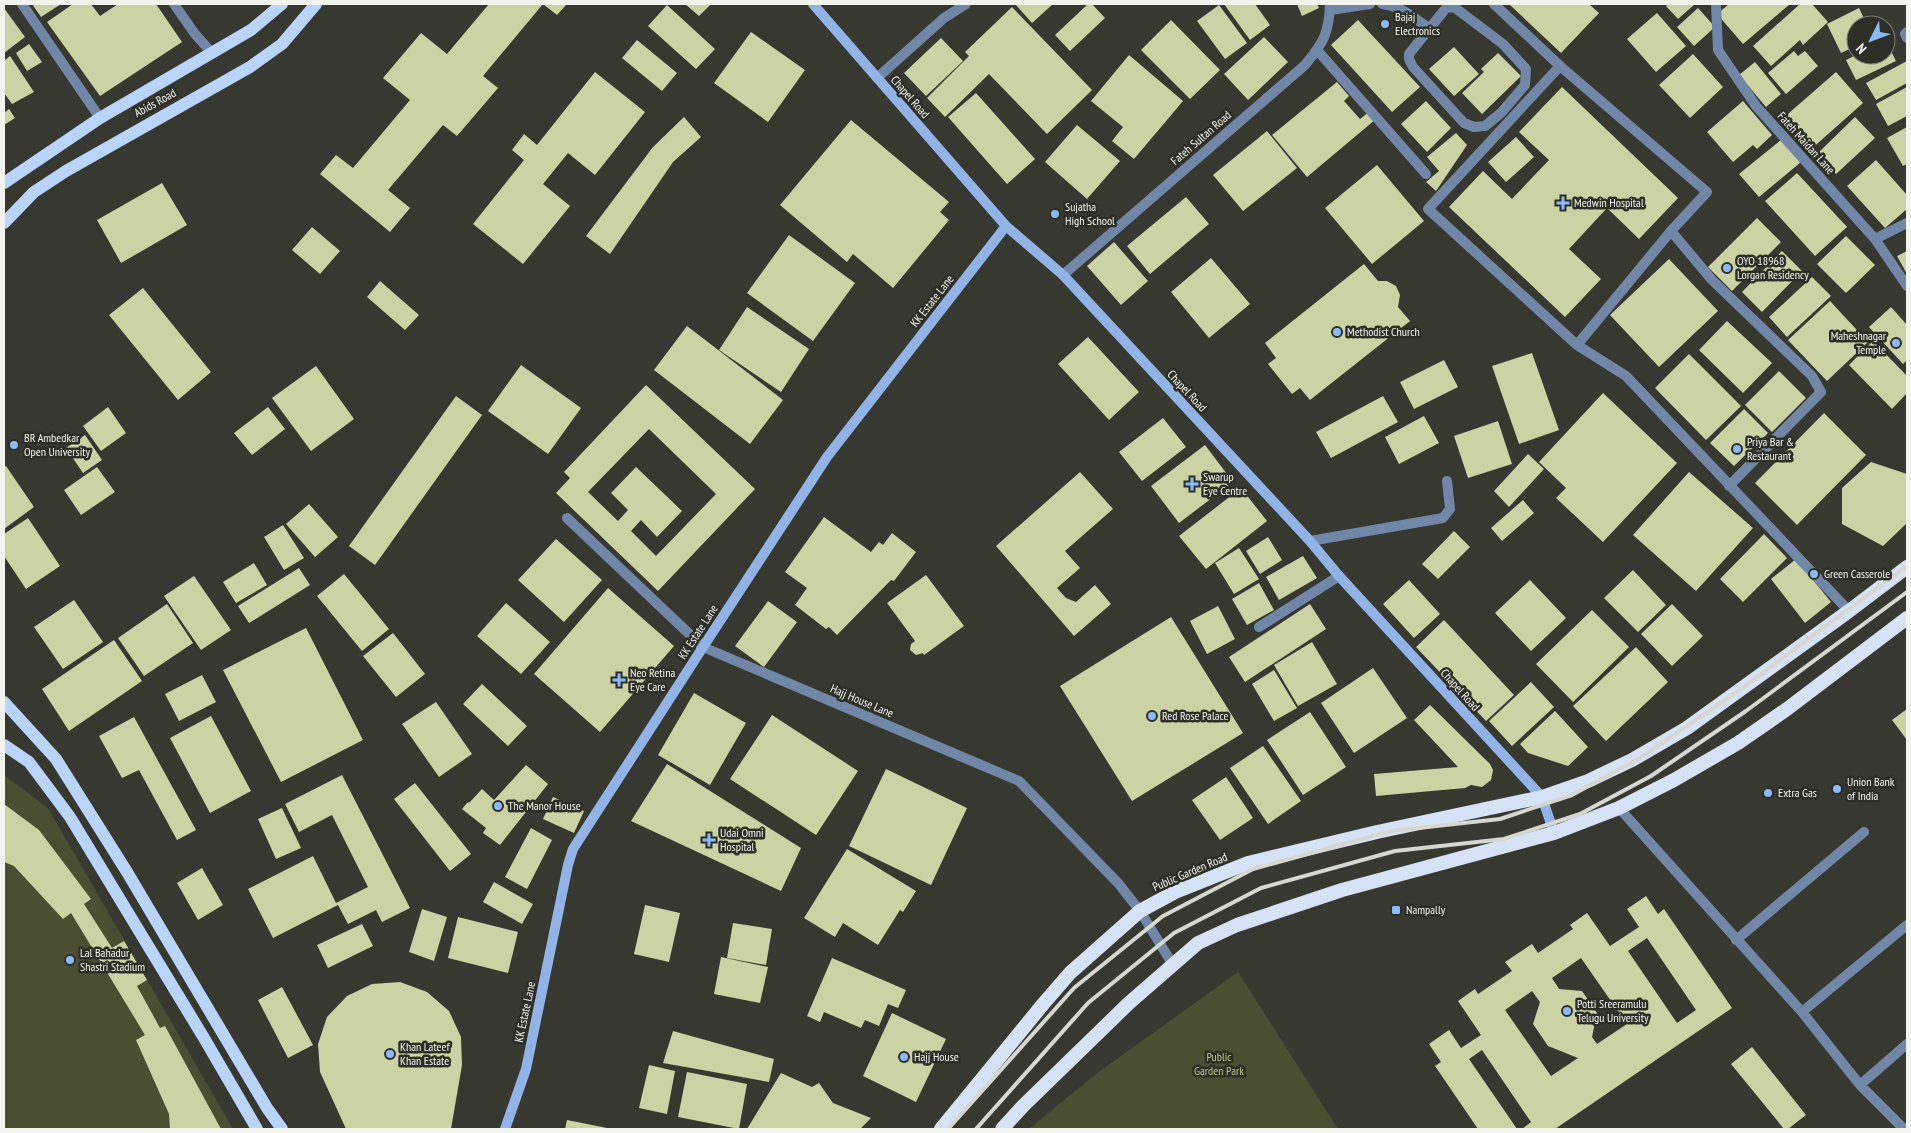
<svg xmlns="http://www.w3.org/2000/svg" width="1911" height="1133" viewBox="0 0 1911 1133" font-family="'PT Sans Narrow',sans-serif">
<rect width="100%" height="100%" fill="#373930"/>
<path fill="#4b4f32" d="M4,775L48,808L233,1129H4Z
M1238,972L1338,1129H1029L1096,1074Z"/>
<path fill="#cbd3a4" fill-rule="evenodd" d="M32,4H61L41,17Z
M73,4H91L100,16L118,4H156L182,42L100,96L47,22Z
M489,4H543L483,76L498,88L457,136L443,125L388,190L410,208L390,232L320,174L336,155L353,168L410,100L383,78L421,33L447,54Z
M543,4H567L557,15Z
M685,4H711L699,16Z
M1015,4H1053L1032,23Z
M1088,4H1092L1105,18L1070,51L1055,35Z
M1224,4H1255L1270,25L1250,40Z
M1297,4H1317L1319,8L1302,16Z
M1509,4H1589L1599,13L1561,53Z
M1668,4H1695L1678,19L1666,6Z
M1729,4H1790L1743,44L1717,14Z
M1800,4H1812L1828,22L1803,45L1800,40L1771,66L1753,46Z
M667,5L715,49L696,69L648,26Z
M1219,5L1247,43L1225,59L1197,21Z
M1012,7L1092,90L1047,134L989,74L945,117L927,98L969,56L965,52Z
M4,8L25,37L4,53Z
M1698,8L1715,27L1694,46L1677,27Z
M1859,8L1867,25H1856V46L1841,53L1827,24Z
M1657,13L1686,46L1656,72L1627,39Z
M1171,20L1220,70L1190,99L1141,50Z
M1358,20L1420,87L1392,112L1331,45Z
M751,32L805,70L768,122L714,83Z
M1264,37L1288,62L1248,100L1224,74Z
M941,38L963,61L926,96L904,73Z
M637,40L677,73L662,91L622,58Z
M1886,41L1896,61L1856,80L1846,60L1856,55H1886Z
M29,44L42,62L27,71L16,53Z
M1454,47L1479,74L1454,96L1429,69Z
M1794,51L1798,56L1805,51L1818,66L1786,94L1768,73Z
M1498,53L1521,76L1482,114L1462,93L1484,72L1481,69Z
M1693,54L1723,87L1690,118L1659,85Z
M1129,55L1183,101L1134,159L1112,141L1123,127L1091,101Z
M10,56L34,92L12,104L4,93V61Z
M1907,61V83L1876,100L1866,83Z
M1755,62L1781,94L1766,107L1739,75Z
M595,72L645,112L595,175L568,153L543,184L570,206L523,264L473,224L524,160L512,150L524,134L537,145Z
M1836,72L1863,103L1809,151L1781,120Z
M1337,82L1349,96L1344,101L1360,119L1369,112L1376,119L1307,177L1272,135Z
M1562,87L1678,198L1639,239L1607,208L1569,249L1601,279L1565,317L1449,207L1483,171L1512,199L1549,160L1519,132Z
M1907,87V116L1888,126L1876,104Z
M976,93L1035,159L1007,184L948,117Z
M1426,101L1451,128L1427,152L1401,124Z
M1743,101L1772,135L1757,149L1753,145L1733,162L1707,132Z
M9,109L15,118L4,125V113Z
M684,117L701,137L673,162L610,254L586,236L653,147Z
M1855,117L1875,138L1836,174L1817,154Z
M851,120L949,202L940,212L949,220L893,288L853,254L847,262L780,205Z
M1077,125L1120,161L1087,199L1045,162Z
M1907,127V164L1903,166L1887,138Z
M1267,131L1297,168L1243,211L1213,175Z
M1456,133L1467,145L1436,191L1426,182L1439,171L1427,157Z
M1516,137L1534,157L1506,182L1488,162Z
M1782,139L1801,162L1759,197L1739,174Z
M1876,160L1907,195V209L1885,228L1847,186Z
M1377,165L1424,221L1372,264L1325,208Z
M1797,173L1847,227L1815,256L1765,201Z
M162,183L187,225L121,263L97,220Z
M1186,197L1209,224L1150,274L1127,246Z
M1757,218L1781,242L1732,291L1708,267Z
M312,227L340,251L320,274L292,250Z
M789,235L855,283L813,341L747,293Z
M1846,236L1875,265L1846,293L1817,264Z
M1114,242L1148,281L1121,305L1087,266Z
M1782,251L1802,271L1762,312L1742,292Z
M1907,251V274L1897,256Z
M1211,258L1250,304L1209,338L1171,292Z
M1669,259L1718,311L1659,367L1610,315Z
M1364,264L1378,281H1387L1396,286L1400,295L1398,307L1410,321L1310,400L1300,388L1292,394L1268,364L1276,358L1265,343Z
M1812,277L1831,296L1787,337L1769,317Z
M380,281L419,315L405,330L367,297Z
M143,288L211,372L178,400L109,315Z
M1830,301L1868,342L1827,381L1788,340Z
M747,307L809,349L781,392L719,350Z
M1891,307L1907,325V360L1903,364L1869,327Z
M1727,321L1772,363L1743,393L1699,350Z
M687,326L783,400L750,444L654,370Z
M1088,337L1139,392L1109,420L1058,364Z
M1873,341L1907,376V393L1892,409L1849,365Z
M1532,353L1559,430L1519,444L1492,366Z
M1689,354L1741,406L1706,440L1655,388Z
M1444,360L1458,387L1414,409L1400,382Z
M521,365L581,408L548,454L488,411Z
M316,366L354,419L311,451L272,398Z
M1779,371L1806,398L1772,432L1745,405Z
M646,385L755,489L658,591L556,493L570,478L564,472ZM649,429L716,494L656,556L631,531L641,520L657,537L682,511L636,467L611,493L628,510L618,521L588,492Z
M1603,393L1677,463L1603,542L1556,498L1566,488L1539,462Z
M456,396L482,415L375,565L349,546Z
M1383,396L1398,422L1331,458L1316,432Z
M108,407L126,433L101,451L83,426Z
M268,407L285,429L252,455L234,433Z
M1744,409L1768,433L1734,466L1710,443Z
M1824,413L1866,455L1797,525L1755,483Z
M1424,416L1439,443L1399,464L1385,437Z
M1163,418L1186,447L1142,481L1119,452Z
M1498,421L1512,464L1468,478L1454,436Z
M85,435L102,460L83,473L66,448Z
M1205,445L1233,482L1179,523L1151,486Z
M1528,454L1544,469L1509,507L1494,491Z
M1871,462L1907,474V523L1883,546L1842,524V488Z
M6,466L34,507L4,529V467Z
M97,467L115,492L81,515L64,490Z
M1080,472L1113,509L1065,551L1080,568L1057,588L1066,598L1076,602L1095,585L1111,604L1074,636L996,546Z
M1689,472L1753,528L1696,591L1633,535Z
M1241,488L1267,521L1206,569L1179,536Z
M1523,500L1534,513L1502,541L1491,528Z
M309,504L338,537L315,557L286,524Z
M824,517L871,552L879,542L883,545L892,533L916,552L894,581L891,580L837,635L829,627L826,629L795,605L807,588L785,572Z
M28,518L60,566L26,589L4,556V534Z
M283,525L304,558L284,570L264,537Z
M1454,531L1470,547L1438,579L1422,564Z
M1764,534L1787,558L1743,602L1720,579Z
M1268,537L1282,560L1260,574L1246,551Z
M556,539L602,580L564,622L518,580Z
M1239,548L1259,579L1234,594L1215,563Z
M1303,556L1317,578L1279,600L1266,577Z
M1796,559L1831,602L1805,623L1771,579Z
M254,563L267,585L236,603L223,582Z
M299,568L310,585L249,623L238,606Z
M1633,570L1666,605L1638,632L1604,598Z
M344,574L389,629L362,651L317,596Z
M926,575L964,626L924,655L923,653L916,655L910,650L911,644L915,641L887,603Z
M194,576L231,630L201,650L164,596Z
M1409,580L1440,614L1414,638L1383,604Z
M1530,580L1566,618L1531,651L1495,613Z
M1259,583L1274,610L1247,625L1232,599Z
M608,588L674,646L600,732L534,674Z
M74,600L103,642L63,669L34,627Z
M768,601L797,622L764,667L735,646Z
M506,603L550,642L521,674L477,636Z
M167,604L193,643L144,676L118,638Z
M1310,604L1326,629L1245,682L1229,657Z
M1672,604L1703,636L1672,666L1641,634Z
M1218,606L1235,639L1207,654L1190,621Z
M1592,610L1629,647L1573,702L1536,664Z
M1171,617L1243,733L1132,801L1060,686Z
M1444,620L1514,695L1486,721L1416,647Z
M306,628L363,740L281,782L223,670Z
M393,633L425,674L396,697L363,656Z
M114,640L142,681L69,731L42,689Z
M1312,642L1337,684L1298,706L1274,665Z
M1636,647L1668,682L1606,741L1573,706Z
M1373,668L1407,718L1354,753L1321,703Z
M1274,670L1297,708L1274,721L1252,684Z
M202,675L216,702L179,721L165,694Z
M1531,682L1554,707L1512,746L1489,721Z
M482,684L527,726L508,746L463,704Z
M694,693L746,723L710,785L658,755Z
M436,702L472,754L439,777L402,724Z
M1430,705L1490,764L1493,770L1491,780L1482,787L1471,785L1465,788L1376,796L1374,774L1458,767L1414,720Z
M1907,709V740L1892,720Z
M1555,711L1588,747L1568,766L1528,753L1520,744Z
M1310,712L1346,767L1303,795L1267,740Z
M772,715L858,771L816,835L730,779Z
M211,716L251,791L210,813L170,738Z
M134,717L196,830L177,840L139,770L122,778L99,736Z
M1263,746L1301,801L1268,824L1230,768Z
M667,764L801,848L781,891L631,821Z
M526,765L548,784L500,845L483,833L486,828L462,809L467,803L470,802L482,789L494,800Z
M886,769L967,808L931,885L849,846Z
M342,775L410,908L382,922L376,910L348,924L338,905L273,938L248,889L313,856L336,903L368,887L332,815L299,832L285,804Z
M1226,777L1253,818L1220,840L1192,800Z
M415,783L471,854L450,871L394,799Z
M553,797L584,811L574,833L543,819Z
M4,804L39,830L91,899L84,904L112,948L124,941L147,980L137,986L160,1028L165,1026L221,1129H170L169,1114L136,1040L145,1035L71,913L63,919L14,866L4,862Z
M282,808L301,848L276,859L258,819Z
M531,828L552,840L527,889L505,877Z
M847,849L916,891L903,912L900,910L878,945L843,923L835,937L804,918Z
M202,868L223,905L198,920L177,883Z
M494,882L533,904L522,924L483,902Z
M1646,896L1658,914L1664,909L1732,1008L1555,1129H1522L1531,1122L1482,1050L1469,1059L1517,1129H1478L1435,1066L1441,1062L1429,1044L1449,1030L1461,1048L1481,1035L1458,1001L1475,989L1478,994L1512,971L1505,962L1532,944L1538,953L1573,929L1570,925L1587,913L1610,946L1639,927L1627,909ZM1647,938L1696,1010L1677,1023L1628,951ZM1581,958L1627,1024L1597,1044L1592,1037L1597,1013L1582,991L1559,989L1552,978ZM1532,991L1540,1002L1533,1024L1548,1046L1578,1058L1551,1076L1505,1010Z
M645,905L680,913L669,962L634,954Z
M422,909L447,917L434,961L409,952Z
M458,917L518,932L508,973L448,958Z
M733,923L772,929L766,965L727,958Z
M362,924L373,946L328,968L317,945Z
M721,957L768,967L760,1003L714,994Z
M832,958L906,990L898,1008L888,1004L879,1026L865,1020L861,1028L824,1012L820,1022L807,1016Z
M400,982L427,992L449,1011L461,1037L462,1065L451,1129H346L320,1072L318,1044L327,1017L347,996L372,984Z
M282,987L313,1045L288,1058L258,1000Z
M892,1013L946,1039L916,1102L863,1076Z
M673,1031L774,1059L769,1082L663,1063Z
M1752,1047L1806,1115L1788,1129H1784L1731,1064Z
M649,1065L675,1071L667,1114L639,1108Z
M687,1072L747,1084L739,1129L678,1117Z
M781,1073L812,1087L819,1083L833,1103L871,1118L860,1129H747Z
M567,1120L607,1128V1129H565Z"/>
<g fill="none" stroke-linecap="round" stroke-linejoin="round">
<path stroke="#7187a7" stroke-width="10" d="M22,4L100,118
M174,4L195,34L212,53
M1382,4C1400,6 1414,17 1428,28
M1494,4L1560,66L1707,192L1671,231L1577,345
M1716,4L1718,50L1756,106L1875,239L1907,286
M1454,7L1503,44L1526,69L1525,85L1501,113L1485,126L1474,127L1464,123L1413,67L1409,59V54L1442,13L1446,8Z
M1330,10L1370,4
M1907,32L1905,34L1907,38
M1317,50L1426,174
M1560,66L1428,209L1577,345L1626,376L1849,611
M877,78L944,18L966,4
M1671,231L1712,280L1812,376L1821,392L1729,486
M1875,239L1907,223
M567,518L703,647L1019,781L1118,883L1140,911L1173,965
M1310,541L1443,518L1450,509L1447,481
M1259,627L1339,576
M1619,808L1802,1012L1860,1085L1904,1129
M1736,940L1864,832
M1802,1012L1907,925
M1860,1085L1907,1044"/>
<path stroke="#7187a7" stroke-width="10" d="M1063,275L1305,65C1324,42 1329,33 1330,4"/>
<path stroke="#91b3e7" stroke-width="10" d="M813,4L1006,226L1063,275L1310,541L1339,576L1542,797L1554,833
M505,1129L526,1069L568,865L573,849L703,647L827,457L1006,226"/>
<path stroke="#bad5fd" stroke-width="12" d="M4,183L100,118L251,30L282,4
M4,223L34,192L66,171L250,67L282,44L316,4
M4,702L56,759L127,872L267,1108L282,1129
M4,745L29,762L70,817L204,1038L257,1129"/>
<path stroke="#d6e3f7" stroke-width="14" d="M941,1129L1044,1003L1070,973L1140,911L1175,892L1248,863L1377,832L1542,797L1588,781L1632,760L1687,728L1849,611L1907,567
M1002,1129L1023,1106L1129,1003L1198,943L1237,925L1342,890L1554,833L1619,808L1674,780L1738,743L1787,709L1907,618"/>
<path stroke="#d6d7d1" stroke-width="4" d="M948,1129L1074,988L1163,916L1253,869L1391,831L1500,819L1572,795L1640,758L1734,694L1907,566
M976,1129L1088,1003L1174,933L1261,888L1395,851L1504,839L1580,814L1651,776L1746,711L1907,592"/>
</g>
<g fill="#8cb9fc" stroke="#2d2f26" stroke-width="2">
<circle cx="1385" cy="24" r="5"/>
<path d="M1560.5 195.5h5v5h5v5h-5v5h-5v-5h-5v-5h5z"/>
<circle cx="1055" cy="214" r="5"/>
<circle cx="1727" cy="268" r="5"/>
<circle cx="1337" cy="332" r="5"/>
<circle cx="1896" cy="343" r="5"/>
<circle cx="14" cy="445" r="5"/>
<circle cx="1737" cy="449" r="5"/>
<path d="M1189.5 476.5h5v5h5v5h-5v5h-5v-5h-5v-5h5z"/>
<circle cx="1814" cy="574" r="5"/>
<path d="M616.5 672.5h5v5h5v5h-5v5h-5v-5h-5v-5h5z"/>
<circle cx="1152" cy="716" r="5"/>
<circle cx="1837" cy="789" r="5"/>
<circle cx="1768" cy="793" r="5"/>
<circle cx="498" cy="806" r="5"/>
<path d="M706.5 832.5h5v5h5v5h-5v5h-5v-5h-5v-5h5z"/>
<rect x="1391" y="905" width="10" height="10" rx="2.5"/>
<circle cx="70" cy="960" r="5"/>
<circle cx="1567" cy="1011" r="5"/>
<circle cx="390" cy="1054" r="5"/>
<circle cx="904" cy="1057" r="5"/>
</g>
<g text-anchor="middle" stroke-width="5" stroke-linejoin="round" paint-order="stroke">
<g font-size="12" fill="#f3f4ee" stroke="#2d2f26" text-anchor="start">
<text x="1395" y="21">Bajaj<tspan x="1395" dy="14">Electronics</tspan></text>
<text x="1574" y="207">Medwin Hospital</text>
<text x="1065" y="211">Sujatha<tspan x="1065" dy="14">High School</tspan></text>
<text x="1737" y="265">OYO 18968<tspan x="1737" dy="14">Lorgan Residency</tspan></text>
<text x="1347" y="336">Methodist Church</text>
<text x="1886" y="340" text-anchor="end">Maheshnagar<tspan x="1886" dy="14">Temple</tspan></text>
<text x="24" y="442">BR Ambedkar<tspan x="24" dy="14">Open University</tspan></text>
<text x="1747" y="446">Priya Bar &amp;<tspan x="1747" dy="14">Restaurant</tspan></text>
<text x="1203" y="481">Swarup<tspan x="1203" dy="14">Eye Centre</tspan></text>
<text x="1824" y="578">Green Casserole</text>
<text x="630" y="677">Neo Retina<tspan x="630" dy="14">Eye Care</tspan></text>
<text x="1162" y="720">Red Rose Palace</text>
<text x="1847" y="786">Union Bank<tspan x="1847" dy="14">of India</tspan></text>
<text x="1778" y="797">Extra Gas</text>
<text x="508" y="810">The Manor House</text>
<text x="720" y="837">Udai Omni<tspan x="720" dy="14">Hospital</tspan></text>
<text x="1406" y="914">Nampally</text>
<text x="80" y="957">Lal Bahadur<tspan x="80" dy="14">Shastri Stadium</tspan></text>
<text x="1577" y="1008">Potti Sreeramulu<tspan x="1577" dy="14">Telugu University</tspan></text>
<text x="400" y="1051">Khan Lateef<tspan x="400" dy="14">Khan Estate</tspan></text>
<text x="914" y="1061">Hajj House</text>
</g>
<g font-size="12" fill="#f3f4ee" stroke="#2d2f26">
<text transform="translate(910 97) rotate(49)" y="4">Chapel Road</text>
<text transform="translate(155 103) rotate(-29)" y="4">Abids Road</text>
<text transform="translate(1201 138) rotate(-41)" y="4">Fateh Sultan Road</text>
<text transform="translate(1806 143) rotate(48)" y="4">Fateh Maidan Lane</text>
<text transform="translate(932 301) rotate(-52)" y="4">KK Estate Lane</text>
<text transform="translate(1187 391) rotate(47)" y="4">Chapel Road</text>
<text transform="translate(698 632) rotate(-57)" y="4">KK Estate Lane</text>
<text transform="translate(1460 690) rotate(48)" y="4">Chapel Road</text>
<text transform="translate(862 701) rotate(23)" y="4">Hajj House Lane</text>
<text transform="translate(1190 872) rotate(-23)" y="4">Public Garden Road</text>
<text transform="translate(525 1012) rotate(-78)" y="4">KK Estate Lane</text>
</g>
<g font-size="12" fill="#bcc781" stroke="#2d2f26">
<text x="1219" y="1061">Public<tspan x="1219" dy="14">Garden Park</tspan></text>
</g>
</g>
<rect width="1911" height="1133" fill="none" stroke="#f3f4ee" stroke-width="10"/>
<g transform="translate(1871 40) rotate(228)"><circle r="24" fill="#2d2f26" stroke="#7c7e76"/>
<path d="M0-4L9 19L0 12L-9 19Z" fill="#8cb9fc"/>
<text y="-8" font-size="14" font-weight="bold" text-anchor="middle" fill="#f3f4ee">N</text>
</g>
</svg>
